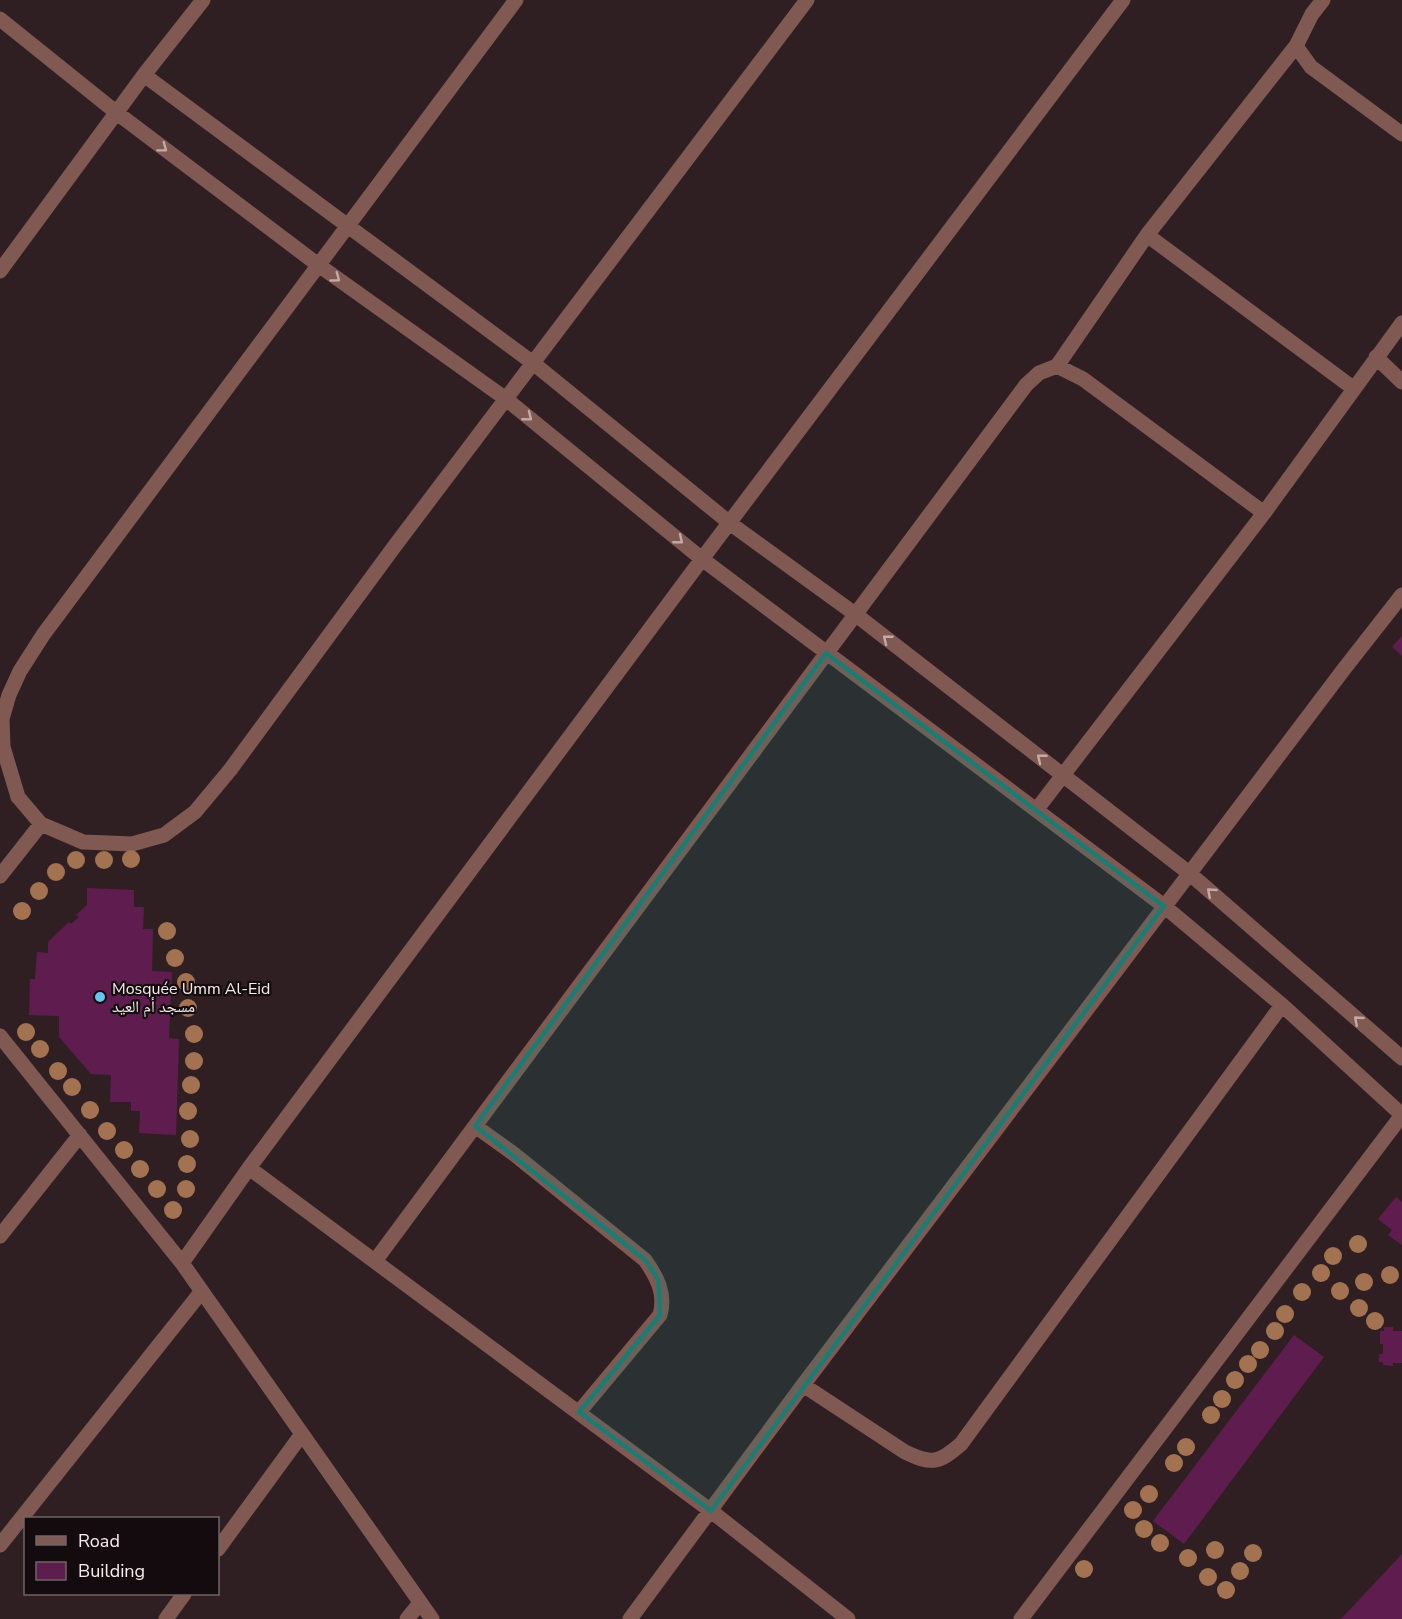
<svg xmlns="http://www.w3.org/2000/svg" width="1402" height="1619" viewBox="0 0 1402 1619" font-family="'Nunito Sans','Noto Naskh Arabic',sans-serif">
<rect width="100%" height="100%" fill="#301f22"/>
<path fill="#5f1d4f" d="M1402,636V656L1392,647Z
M87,888L134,890V907H144L143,929H153L152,971L172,972L169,1038L179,1039L176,1135L139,1133L140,1111H131V1102H110L111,1075L91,1074L59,1037V1016L29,1015L30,979H35L37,952L48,953V942L69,922L71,924L79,917L76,915L87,905Z
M1396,1197L1402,1202V1245L1388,1235L1392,1230L1378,1219Z
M1384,1327H1393V1331H1402V1363H1393V1366L1383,1365V1362H1379V1354H1383V1344H1380V1331H1384Z
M1294,1335L1324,1357L1184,1544L1153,1521Z
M1402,1554V1619H1341Z"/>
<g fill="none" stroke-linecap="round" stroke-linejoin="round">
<path stroke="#805a52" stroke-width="15" d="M516,0L43,635L20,671L9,695L2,719L3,747L18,797L41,824L83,842L132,844L164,835L195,812L230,770L394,547L807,0
M1323,0L1312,14L1296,46L1311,67L1402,134
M0,19L117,113L317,264L506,399L702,559L1164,906L1282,1005L1402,1115
M144,75L533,363L731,524L855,614L1189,873L1402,1058
M1147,235L1353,388
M0,271L144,75L203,0
M1376,357L1402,382
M1057,366L1147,235L1296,46
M1037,809L1264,513L1402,323
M0,876L41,824
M0,1036L182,1263L432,1619
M475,1126L1026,385L1039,373L1057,366L1083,379L1264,513
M249,1168L702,559L1123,0
M0,1236L80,1135
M375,1261L475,1126L514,1154L645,1260C657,1277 666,1294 660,1315L579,1412
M182,1263L249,1168L711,1511L848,1619
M803,1385L905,1452C932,1465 939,1463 961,1444L1282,1005
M0,1545L202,1291
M218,1549L302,1434
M166,1619L184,1594
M407,1619L420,1603
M630,1619L803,1385L1344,669L1402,595
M1021,1619L1402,1115"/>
</g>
<g fill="#a27251">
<circle cx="131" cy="859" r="9"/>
<circle cx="76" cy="860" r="9"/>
<circle cx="104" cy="860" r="9"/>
<circle cx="56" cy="872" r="9"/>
<circle cx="39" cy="891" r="9"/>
<circle cx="22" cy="911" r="9"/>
<circle cx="167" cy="931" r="9"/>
<circle cx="175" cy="958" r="9"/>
<circle cx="186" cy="982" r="9"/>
<circle cx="188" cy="1008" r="9"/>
<circle cx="26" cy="1032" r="9"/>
<circle cx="194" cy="1034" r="9"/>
<circle cx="40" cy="1049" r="9"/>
<circle cx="194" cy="1061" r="9"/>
<circle cx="58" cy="1071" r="9"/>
<circle cx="191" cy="1085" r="9"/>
<circle cx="72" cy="1087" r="9"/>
<circle cx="90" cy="1110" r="9"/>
<circle cx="188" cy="1111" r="9"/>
<circle cx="107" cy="1131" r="9"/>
<circle cx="190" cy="1139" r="9"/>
<circle cx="124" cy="1150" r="9"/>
<circle cx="187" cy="1164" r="9"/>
<circle cx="140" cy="1169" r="9"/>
<circle cx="157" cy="1189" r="9"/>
<circle cx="186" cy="1189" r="9"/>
<circle cx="173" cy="1210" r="9"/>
<circle cx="1358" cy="1244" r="9"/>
<circle cx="1333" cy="1256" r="9"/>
<circle cx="1321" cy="1273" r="9"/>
<circle cx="1390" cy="1275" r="9"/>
<circle cx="1364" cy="1282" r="9"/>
<circle cx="1340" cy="1291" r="9"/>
<circle cx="1302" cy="1292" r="9"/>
<circle cx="1359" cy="1308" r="9"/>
<circle cx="1285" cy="1314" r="9"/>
<circle cx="1375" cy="1321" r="9"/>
<circle cx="1275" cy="1331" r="9"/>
<circle cx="1260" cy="1350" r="9"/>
<circle cx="1248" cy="1364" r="9"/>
<circle cx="1235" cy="1380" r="9"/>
<circle cx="1222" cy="1399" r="9"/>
<circle cx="1211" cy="1415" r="9"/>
<circle cx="1186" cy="1447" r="9"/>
<circle cx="1174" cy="1463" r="9"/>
<circle cx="1149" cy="1494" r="9"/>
<circle cx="1133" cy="1510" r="9"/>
<circle cx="1144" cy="1529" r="9"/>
<circle cx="1160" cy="1543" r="9"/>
<circle cx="1215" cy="1550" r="9"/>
<circle cx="1253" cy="1553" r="9"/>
<circle cx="1188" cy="1558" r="9"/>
<circle cx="1084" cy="1569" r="9"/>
<circle cx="1240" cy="1571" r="9"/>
<circle cx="1208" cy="1577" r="9"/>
<circle cx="1226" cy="1590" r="9"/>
</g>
<defs><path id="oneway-chevron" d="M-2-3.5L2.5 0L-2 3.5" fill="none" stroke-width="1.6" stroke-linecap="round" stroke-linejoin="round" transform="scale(1.5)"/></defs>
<g stroke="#c2aaa8">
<use href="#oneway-chevron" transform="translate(163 148) rotate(37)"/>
<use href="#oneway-chevron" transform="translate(336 278) rotate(36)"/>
<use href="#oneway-chevron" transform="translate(528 417) rotate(39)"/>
<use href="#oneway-chevron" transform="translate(679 540) rotate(39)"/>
<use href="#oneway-chevron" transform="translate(887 639) rotate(-142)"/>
<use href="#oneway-chevron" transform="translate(1041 758) rotate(-142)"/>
<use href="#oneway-chevron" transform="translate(1211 892) rotate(-139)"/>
<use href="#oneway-chevron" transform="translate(1358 1020) rotate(-139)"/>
</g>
<path fill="#1b7c74" fill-opacity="0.2" stroke="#1b7c74" stroke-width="4.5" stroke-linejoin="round" d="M826,653L1164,906L711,1511L579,1412L660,1315L658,1279L645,1260L475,1126Z"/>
<circle fill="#66c4ef" stroke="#130b0d" stroke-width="2" cx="100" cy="997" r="6"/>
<g text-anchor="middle" stroke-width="4.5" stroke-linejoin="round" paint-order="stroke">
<g font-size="16" fill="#f8ecee" stroke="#130b0d" text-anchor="start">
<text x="112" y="994">Mosquée Umm Al-Eid<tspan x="112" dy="18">مسجد أم العيد</tspan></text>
</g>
</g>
<rect x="24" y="1517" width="195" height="78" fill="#130b0d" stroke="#6f6567" stroke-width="1.5"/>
<rect x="36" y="1536" width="30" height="9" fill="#805a52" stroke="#6f6567" stroke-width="1.5"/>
<text x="78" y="1547" font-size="18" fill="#f8ecee">Road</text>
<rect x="36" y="1562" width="30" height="18" fill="#5f1d4f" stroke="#6f6567" stroke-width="1.5"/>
<text x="78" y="1577" font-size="18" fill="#f8ecee">Building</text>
</svg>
